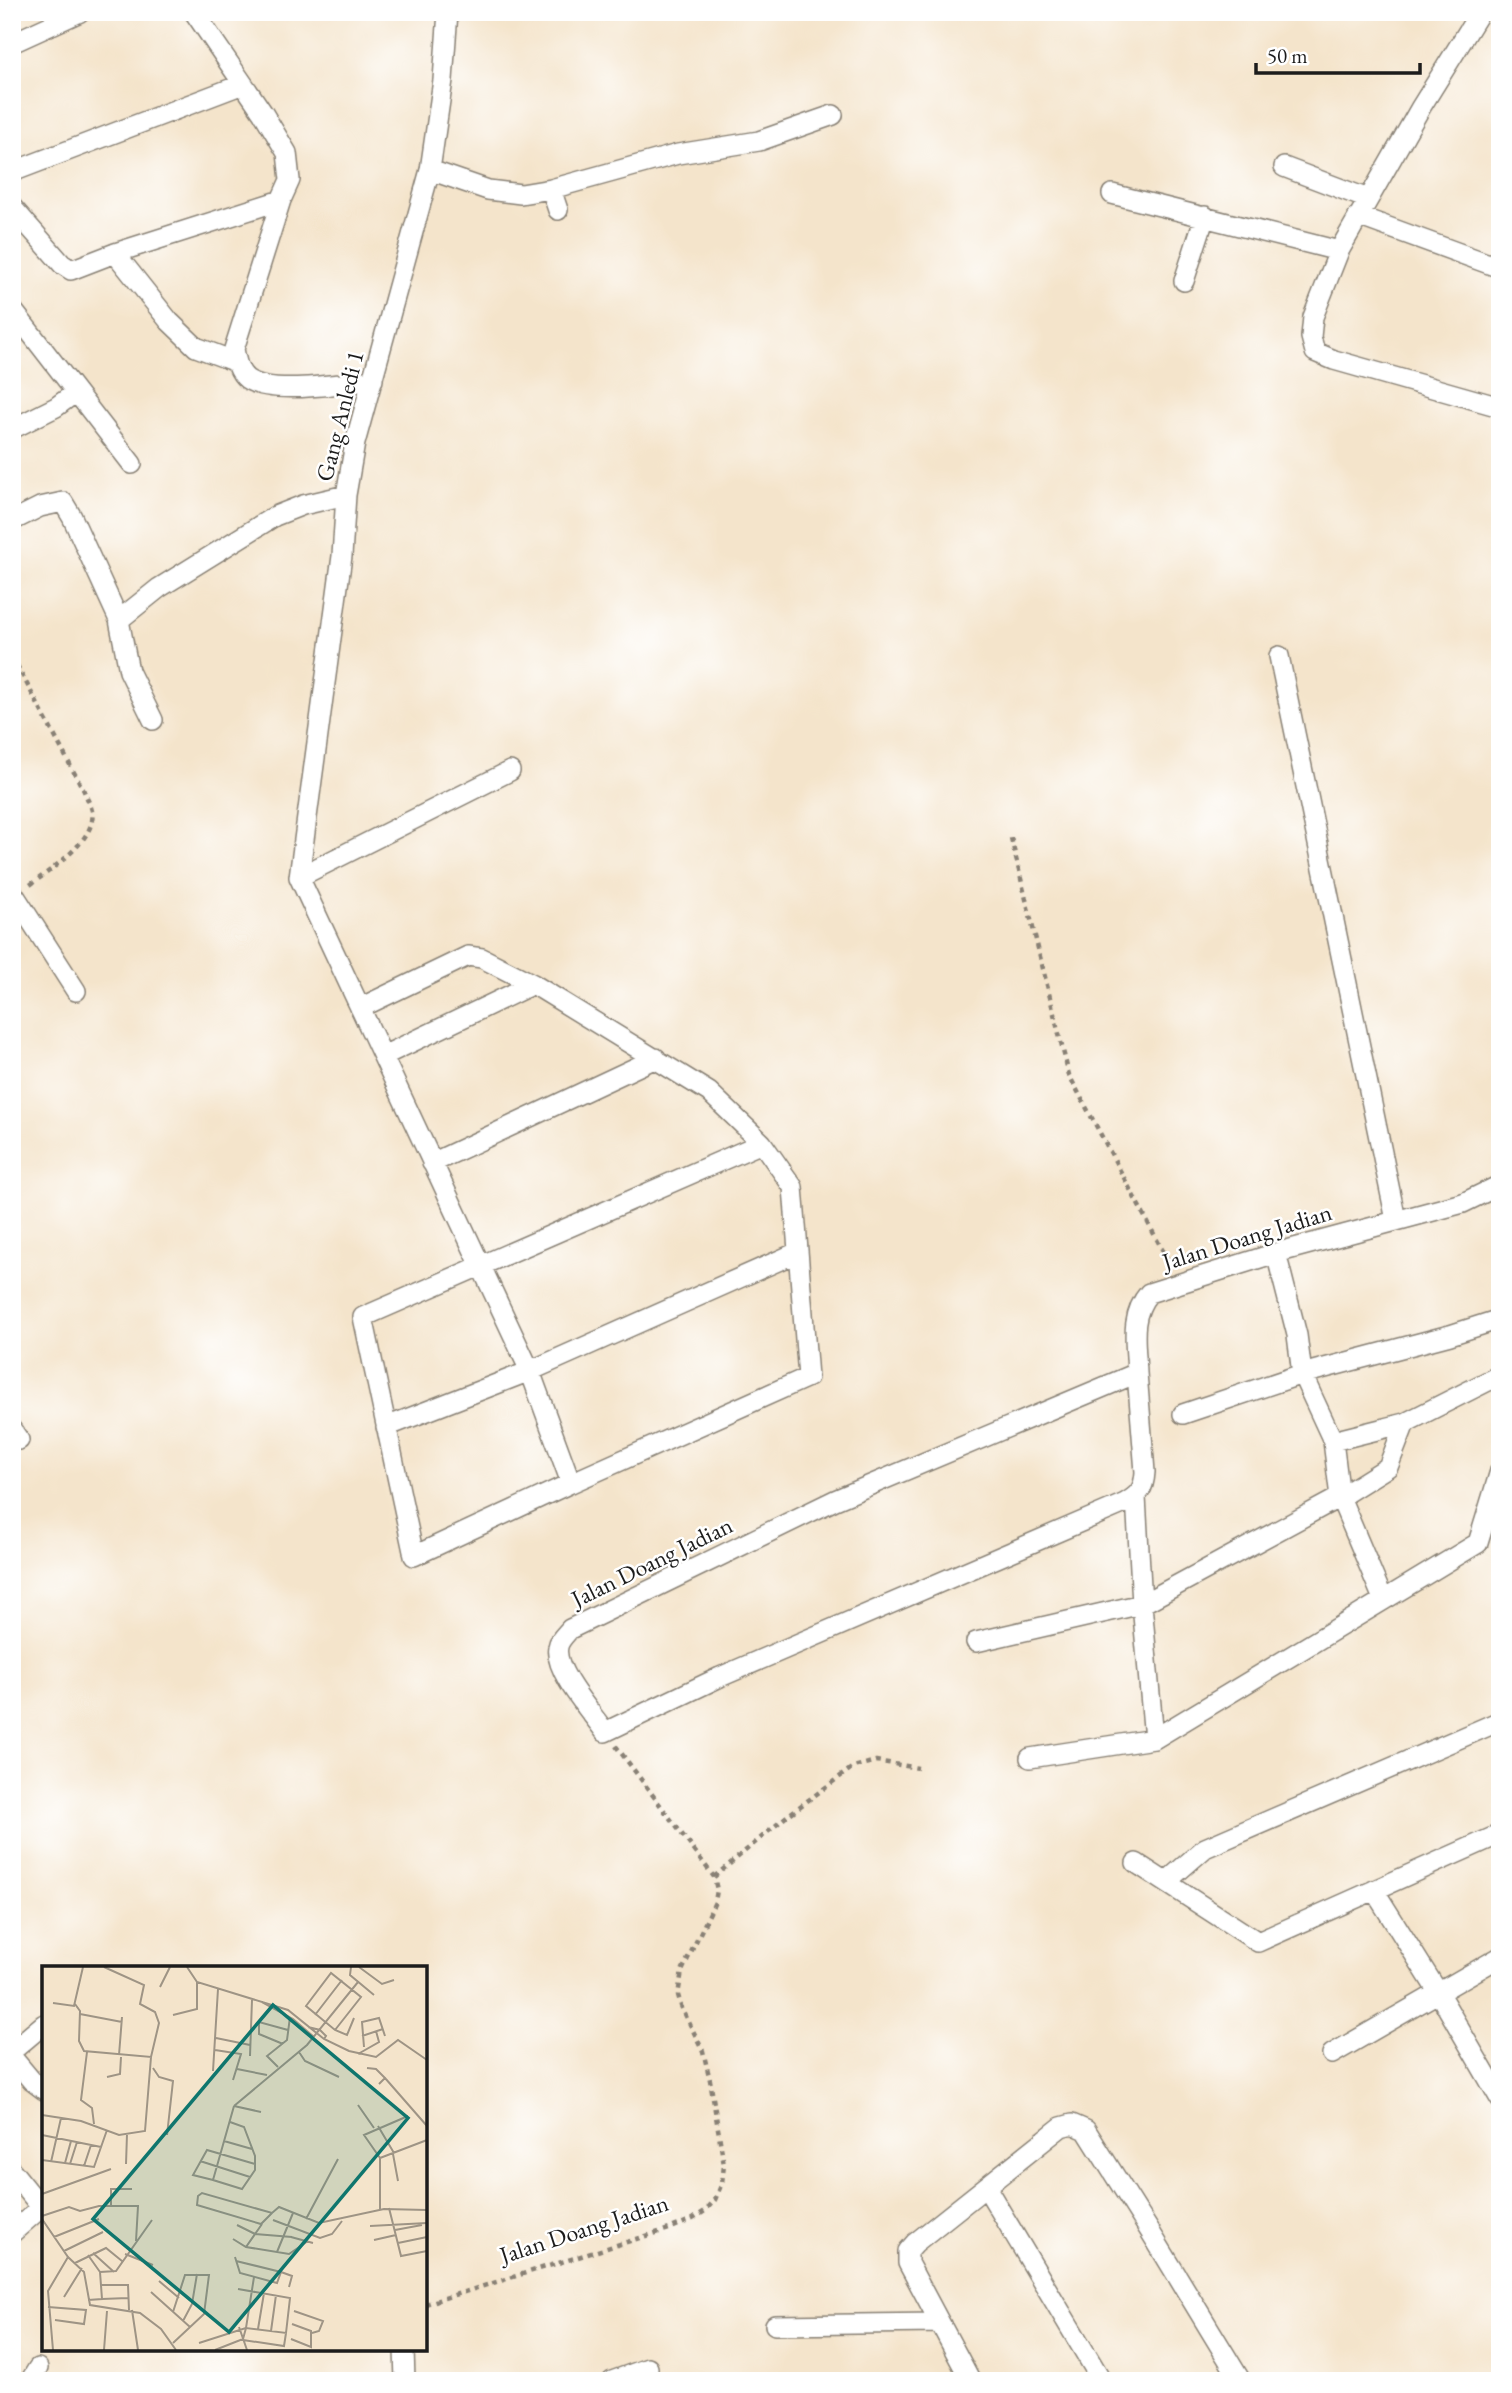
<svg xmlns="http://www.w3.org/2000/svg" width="1512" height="2393" viewBox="0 0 1512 2393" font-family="'EB Garamond',serif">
<rect width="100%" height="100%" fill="#fff"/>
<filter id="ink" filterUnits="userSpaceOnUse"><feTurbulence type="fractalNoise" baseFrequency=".0143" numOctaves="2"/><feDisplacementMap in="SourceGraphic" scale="14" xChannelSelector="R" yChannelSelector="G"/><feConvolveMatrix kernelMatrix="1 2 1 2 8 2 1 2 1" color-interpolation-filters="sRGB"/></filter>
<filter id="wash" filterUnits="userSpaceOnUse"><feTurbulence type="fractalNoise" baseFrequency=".00686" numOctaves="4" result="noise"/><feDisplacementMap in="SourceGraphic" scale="28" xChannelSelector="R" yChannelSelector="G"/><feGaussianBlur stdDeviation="1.57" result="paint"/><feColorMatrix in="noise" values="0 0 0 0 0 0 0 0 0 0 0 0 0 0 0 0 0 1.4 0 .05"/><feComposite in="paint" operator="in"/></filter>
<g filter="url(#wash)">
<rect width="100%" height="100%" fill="#f4e4cb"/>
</g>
<g filter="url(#ink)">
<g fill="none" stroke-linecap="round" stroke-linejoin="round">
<defs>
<path id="street" d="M194,12L263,113L287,153L290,180L281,200L234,349C236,360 238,372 247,379C271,396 344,383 373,380
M1480,12L1421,107L1339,251L1313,317L1311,337L1315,352L1334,360L1500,407
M12,43L80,12
M1284,167L1368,199
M430,170L488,190L521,194L551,189L678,154L759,141L833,115
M12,172L243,84
M551,189L558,210
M1112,194L1339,251
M12,207L62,264L71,270L115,253L281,200
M1358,216L1500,268
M115,253L169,321L196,347L236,362
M1184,281L1205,216
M12,309L132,464
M12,429L56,407L76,392
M12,521L40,507L63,502L72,517L119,620L129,671L153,720
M119,620L159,588L275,516L303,505L346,495
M1279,656L1396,1220
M299,877L530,1371L571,1483L808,1377L793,1187L762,1143L709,1092L533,984L482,958L468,956L360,1008
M299,877L342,556L346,495L355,443L430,170L443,80L448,12
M299,877L510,771
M15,896L76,991
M383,1056L533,984
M432,1163L656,1058
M1276,1253L1297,1335L1302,1374L1333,1441L1340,1497L1383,1599
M1137,1373L1145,1472C1144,1489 1139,1495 1125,1503L720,1677L605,1732C592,1713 553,1670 558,1647C559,1640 565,1635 570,1629L835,1500L1137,1373C1136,1345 1129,1316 1149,1293L1276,1253L1463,1203L1500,1185
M1183,1414L1302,1374L1450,1335L1500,1319
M386,1427L530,1371L798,1252
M12,1430L19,1440
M1333,1441L1405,1423L1500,1375
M571,1483L414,1556L363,1317L762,1143
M1136,1497L1142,1604L1154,1739
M976,1642L1142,1604L1340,1497L1388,1467L1405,1423
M1030,1758L1154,1739L1478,1543L1500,1471
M1136,1863L1258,1942L1500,1834
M1166,1882L1205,1848L1500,1721
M1374,1890L1438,1992L1500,2099
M12,2051L44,2024
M1332,2054L1500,1957
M12,2057L32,2081L44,2090
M12,2171L41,2207
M986,2187L1102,2381
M12,2233L44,2205
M775,2325L939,2323
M404,2349L405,2381
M30,2381L38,2368
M612,2381L648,2368
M971,2381L908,2263V2251L915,2243L1061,2127L1072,2124L1086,2130L1151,2233L1241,2381"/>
</defs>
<use href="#street" stroke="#888074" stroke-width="22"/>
<path stroke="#888074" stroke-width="4.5" stroke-dasharray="5 5" stroke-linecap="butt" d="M12,656L84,791C86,797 91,805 92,811C98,839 49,871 30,885
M1011,838L1069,1075L1170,1264L1173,1263
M714,1877L787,1816L853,1767L876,1761L918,1768
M425,2304L669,2229L693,2219L705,2211L715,2200L722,2183L724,2165L710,2080L703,2051L681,2006L678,1995L682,1971L715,1902L717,1890L714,1877L616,1746"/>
<use href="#street" stroke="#fff" stroke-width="19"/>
</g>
</g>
<g text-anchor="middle" stroke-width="5" stroke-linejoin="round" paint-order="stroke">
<g font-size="24" fill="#1c1c1c" stroke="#fff">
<text transform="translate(340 416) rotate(-76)" y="8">Gang Anledi 1</text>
<text transform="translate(1247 1237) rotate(-17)" y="8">Jalan Doang Jadian</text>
<text transform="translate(652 1562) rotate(-26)" y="8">Jalan Doang Jadian</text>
<text transform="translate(584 2229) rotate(-18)" y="8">Jalan Doang Jadian</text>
</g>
</g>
<g transform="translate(42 1966)">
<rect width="385" height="385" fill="#f4e4cb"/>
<path fill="none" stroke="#9e9485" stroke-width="2" d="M145,1L155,16L246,44L282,73L307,85L334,91L356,74L385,94M309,1L308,9L332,29M317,1L340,18L352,14M118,21L128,1M220,36L251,53L272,71M11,37L32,40L41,1M33,38L38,45L37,75L42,85L109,91L117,57L113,46L98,38L102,19L62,1M38,48L80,56M131,49L155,43V16M273,49L300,14M266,61L278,64L284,70L282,73M293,64L319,31L289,7L264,40L293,64L305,69L312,52M320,70L341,63M174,72L208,79M241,78L217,68V56L246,64M322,81L320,56L337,52L343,70M173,84L199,88L191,114M45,86L39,134L50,142L52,158M257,86L263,95L297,111M316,88L337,76L334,65M77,89L80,51M208,90L210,34M236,101L225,90L245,74L248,51M111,102L117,111L131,115L125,169M325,102L334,103L343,112L337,118M195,103L225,109M171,105L176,23M65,111L78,108L79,91M343,112L385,160M316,139L332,162M192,140L265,79L316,16M192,140L219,146M0,149L39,155L77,169L103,165L109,91M188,156L202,161L213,190V204L200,223L171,214L192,140M336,160L352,187M0,169L59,181M182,175L210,183M351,188L356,215M338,192L385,174M0,194L52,201L65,164M158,195L208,211M9,196L19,152M23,197L29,175M28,198L35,176M84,198L85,168M42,200L49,179M171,214L151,209L165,184L213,198M0,228L69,203M69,239V223H90M347,242L359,290L385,285M338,243V192L322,169L366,150M230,247L219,258L155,239L156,230L160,227L230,247L237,241L277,257L342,243L385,244M0,250L27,241L38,245L57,240H96L94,275M0,253L26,291L42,306L48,339L98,347L119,363L134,384M264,253L296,193M231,254L278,272L290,268L300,255M195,259L213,268L250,271M328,260L385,257M353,264L380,259M12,271L57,253M249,271L271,277M191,273L204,281L247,288L266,275M332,274L354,269M356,277L385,271M204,281L220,258M22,285L61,266M235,286L251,247M51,287L72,306M83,288L111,299M193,291L198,307L235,317L239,306L194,295M33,297L64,282L80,295M58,306L74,305L110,254M239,306L250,310L247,321M117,315L137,332M59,319H86L87,344M109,326L148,361M22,331L40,302M60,333L86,332M46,334L60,333L58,306L46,289M6,341L44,344L42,358L13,354M90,344L96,384M252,345L281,355L277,365L270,367M141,355L150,338L155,308M197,361L205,384M216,363L222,327M229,365L234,329M249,373L269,381V365L250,358M201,374L242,380L244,367M131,377L162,348L167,309H143L131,346M157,377L204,362L212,311M11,384L6,325L26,291M62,384L65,345M173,384L201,373L204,362L244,367L248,332L196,323"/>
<path fill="#0f766e" fill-opacity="0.15" stroke="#0f766e" stroke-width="3.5" d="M231,39L366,152L187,366L51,253Z"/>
<rect width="385" height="385" fill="none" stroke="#1c1c1c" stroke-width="3.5"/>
</g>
<rect width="1512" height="2393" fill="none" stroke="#fff" stroke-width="42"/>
<path d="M1256 63v10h164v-10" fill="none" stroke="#1c1c1c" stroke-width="3.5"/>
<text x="1267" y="63" font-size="21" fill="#1c1c1c" stroke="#ffffff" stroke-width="5" paint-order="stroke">50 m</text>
</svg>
